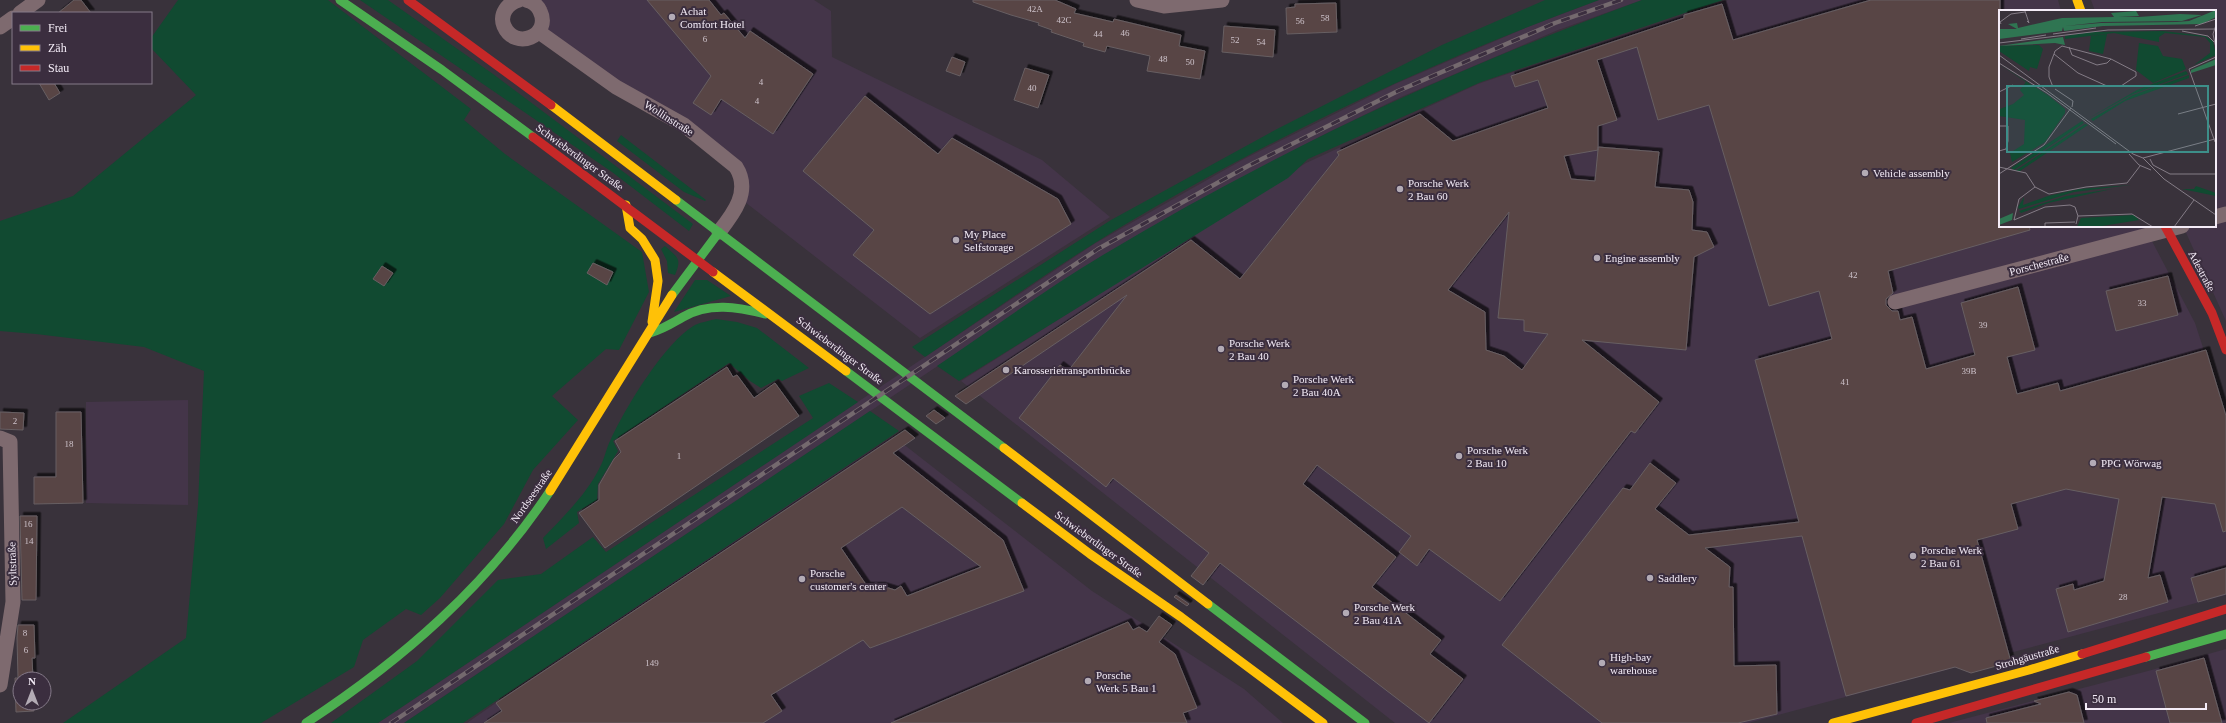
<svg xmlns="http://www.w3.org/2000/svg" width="2226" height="723" viewBox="0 0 2226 723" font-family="'Times New Roman',serif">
<defs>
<filter id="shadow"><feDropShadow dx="3.5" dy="-3.5" stdDeviation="0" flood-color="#0009"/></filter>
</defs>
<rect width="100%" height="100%" fill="#39323b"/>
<path fill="#443549" d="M526,0H814L831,11L832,57L1042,160L1110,217L920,338L741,199L736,167L616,87L542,25Z
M1599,0H1642L1558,30L1401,97L1321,136L1185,208L1102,256L404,723H378L1094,244L1244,159L1395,84L1530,26Z
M1728,0H2058L2061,11H2000V226H2144L2195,323L2226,418V595L1748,723H1395L961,381L1306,163L1478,84Z
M2091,0H2226V321L2183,226H2215V11H2095Z
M188,400V505L86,503V402Z
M893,436L1092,591L1244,689L1283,723H467L671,581Z
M2226,649V723H1949L2148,671Z"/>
<path fill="#114a31" d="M178,0H328L471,109L464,120L505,154L642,252L649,292L619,350L606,349L552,396L578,420L533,470L504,524L440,598L421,615L406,609L363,640L354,667L261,723H63L186,638L198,505L204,371L144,347L36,334L0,331V221L73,196L196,95L151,48V38Z
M360,0H388L493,74L693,224L689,231L612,172Z
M1545,0H1599C1428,62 1250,147 1095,243C1037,279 982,319 925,357L912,347L1111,220L1277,129L1442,45Z
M1642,0H1723L1481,82L1308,159L1288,178L959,381L937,366C992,329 1046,289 1103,255C1274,152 1455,68 1642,0Z
M621,135L706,200L705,201L684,192L617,141Z
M665,246C678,258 682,258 675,275L668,273L667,261L661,249Z
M695,280H707L731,296L674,312Z
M716,319L737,322L757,328L809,368L782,381L778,379L761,388L750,381L729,363L613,441L618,451L598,484L597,500L577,512L579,523L546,549L543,538C563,517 587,494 600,467C605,458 606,448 611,439C626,407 665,342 695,325C701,322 709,321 716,319Z
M829,383L858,402L378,723H331L417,661L498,580L541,574L593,537L606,552L813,418L799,396Z
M870,411L899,431L463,723H404Z"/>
<path fill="#584445" stroke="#675f62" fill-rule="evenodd" filter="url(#shadow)" d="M74,0H81L91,13H58Z
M647,0H709L721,15L724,13L745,38L750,31L813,74L773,134L721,99L711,115L693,103L711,76Z
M973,0H1055L1076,9L1074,13L1113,22L1114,19L1181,35L1179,46L1205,51L1200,79L1147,71L1150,56L1107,46L1105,52L1083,46L1084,43L1051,32L1052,30L1038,25L1039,23L1011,15L973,2Z
M1871,0H2000V226H2029L2030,230L1888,271L1893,293L1886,299V305L1892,311H1898L1900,320L1912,317L1926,369L1975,355L1961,303L2018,287L2035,350L2007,357L2017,394L2058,383L2060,391L2206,350L2226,416V531L2223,532L2215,504L2162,497L2148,578L2160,575L2168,602L2068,632L2056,589L2073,584L2074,590L2104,581L2119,499L2066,489L2011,504L2018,529L1977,540L2011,662L1971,673L1955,667L1846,696L1802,536L1705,548L1730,567L1729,587H1733L1734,666L1776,665L1777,714L1738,723H1602L1502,645L1623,488L1630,490L1650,463L1676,483L1655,509L1689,535L1799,522L1755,360L1832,339L1819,291L1769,306L1709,105L1658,120L1637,47L1597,60L1617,120L1598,126V150V147L1659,152L1655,187L1689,190L1693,202L1692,230L1707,232L1714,247L1694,257L1686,350L1582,340L1659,402L1635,433L1631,431L1500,601L1429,549L1417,566L1399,552L1411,536L1317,465L1303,484L1396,557L1372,587L1441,640L1430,654L1463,679L1429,723L1220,563L1203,585L1191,576L1209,553L1113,478L1106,487L1019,418L1060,365L1068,371L1127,295L966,404L955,396L1191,240L1240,279L1339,155L1337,152L1420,114L1453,141L1548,108L1538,80L1515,87L1511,76L1684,18V15L1722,4L1733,40ZM1598,150L1595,181L1571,179L1564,156ZM1509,212L1498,318L1524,320V331L1548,334L1522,370L1504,356L1486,350L1485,312L1448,290Z
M1336,3L1337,32L1287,34L1286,8L1295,7V4Z
M1224,26L1275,30L1273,57L1222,52Z
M952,57L965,62L960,76L946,71Z
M1025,68L1049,75L1038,108L1014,100Z
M39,83H54L60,93L49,100Z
M865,96L938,154L952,138L1058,199L1071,224L930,314L853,255L874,230L803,171Z
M593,263L613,272L607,285L587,273Z
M382,266L393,273L384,286L373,279Z
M2168,276L2178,315L2116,331L2106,291Z
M727,367L733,377L737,375L754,398L775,383L799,416L605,548L579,513L599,500V485L614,459L621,452L615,441Z
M934,410L945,418L936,424L926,416Z
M0,412L24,413L23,430L0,429Z
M56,412H81L83,503L34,504V477H56Z
M905,430L915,438L893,453L1003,540L1024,591L870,648L863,640L771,695L782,711L763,723H484L502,711L496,703ZM902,507L981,567L907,596L901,586L895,590L882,586H867L841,548Z
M20,516H37L36,600H22Z
M2226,568V594L2198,602L2191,578Z
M1176,595L1189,604L1187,606L1174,597Z
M1159,616L1172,625L1159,642L1175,654L1197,708L1183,713L1187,723H891L1128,622L1133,630L1139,627L1147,632Z
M18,625H34L35,658H32L33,679H20V703H33L34,711L16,712L15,678H18L17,638Z
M2204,658L2222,723H2170L2156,671Z
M2069,692L2077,695L2084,723H1987L1986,718L2041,704L2034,701Z"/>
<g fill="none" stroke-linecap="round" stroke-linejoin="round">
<path stroke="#7e6a6f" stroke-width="15" d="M519,0C508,3 499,14 504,26C515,51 552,36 540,11C538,6 532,1 526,0
M1137,0L1164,6L1222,0
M20,13L38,0
M0,27L13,18
M539,32L616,87L684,125L736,167C751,191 734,213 719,232
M2215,217L2226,214
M1895,302L2182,226
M0,438L10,442L13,602L0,685"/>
<path stroke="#4caf50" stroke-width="9" d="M340,0L442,70L533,137
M676,200L1004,448
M672,295L719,232
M650,333C666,328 669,325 683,317C709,302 738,307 765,314
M846,371L1022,503
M1208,604L1365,723
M2146,657L2226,634
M306,723C402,660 486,587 550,491"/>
<path stroke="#ffc107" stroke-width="9" d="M2077,0L2081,11
M551,105L676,200
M626,205L630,228L642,239L655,260L658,281L652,322
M713,272L846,371
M1004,448L1208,604
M550,491L672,295
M1022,503L1090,554L1181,617L1323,723
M1833,723L2029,670L2082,654"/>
<path stroke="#c62828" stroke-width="9" d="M408,0L551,105
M533,137L713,272
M2165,226L2212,313L2226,350
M2082,654L2226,609
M1916,723L2146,657"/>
<defs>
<path id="rail" d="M391,723L1098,249L1248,166L1398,91L1555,23L1621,0"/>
</defs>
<use href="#rail" stroke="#74696e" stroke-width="4.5"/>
<use href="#rail" stroke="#3b2e3f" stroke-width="3" stroke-dasharray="9" stroke-linecap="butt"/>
</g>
<g fill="#b3abb5" stroke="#3b2e3f" stroke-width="1.5">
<circle cx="672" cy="17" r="4"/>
<circle cx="1865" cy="173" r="4"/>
<circle cx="1400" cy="189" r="4"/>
<circle cx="956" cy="240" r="4"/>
<circle cx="1597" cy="258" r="4"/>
<circle cx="1221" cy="349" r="4"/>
<circle cx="1006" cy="370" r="4"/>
<circle cx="1285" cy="385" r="4"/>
<circle cx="1459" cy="456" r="4"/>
<circle cx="2093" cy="463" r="4"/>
<circle cx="1913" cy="556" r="4"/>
<circle cx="1650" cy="578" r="4"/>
<circle cx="802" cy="579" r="4"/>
<circle cx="1346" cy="613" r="4"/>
<circle cx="1602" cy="663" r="4"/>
<circle cx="1088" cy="681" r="4"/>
</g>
<g text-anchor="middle" stroke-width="4" stroke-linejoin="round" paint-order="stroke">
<g font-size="9" fill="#cdc2ca">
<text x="1035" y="12">42A</text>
<text x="1325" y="21">58</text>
<text x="1064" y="23">42C</text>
<text x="1300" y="24">56</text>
<text x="1125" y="36">46</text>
<text x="1098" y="37">44</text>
<text x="705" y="42">6</text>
<text x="1235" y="43">52</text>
<text x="1261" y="45">54</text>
<text x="1163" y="62">48</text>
<text x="1190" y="65">50</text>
<text x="761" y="85">4</text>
<text x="1032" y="91">40</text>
<text x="757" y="104">4</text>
<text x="1853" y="278">42</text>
<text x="2142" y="306">33</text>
<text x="1983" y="328">39</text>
<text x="1969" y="374">39B</text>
<text x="1845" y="385">41</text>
<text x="15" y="424">2</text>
<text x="69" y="447">18</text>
<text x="679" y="459">1</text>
<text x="28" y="527">16</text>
<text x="29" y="544">14</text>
<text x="2123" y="600">28</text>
<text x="25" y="636">8</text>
<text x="26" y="653">6</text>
<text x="652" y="666">149</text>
</g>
<g font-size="11" fill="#f4ecf7" stroke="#3b2e3f" text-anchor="start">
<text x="680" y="15">Achat<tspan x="680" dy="13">Comfort Hotel</tspan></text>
<text x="1873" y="177">Vehicle assembly</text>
<text x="1408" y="187">Porsche Werk<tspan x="1408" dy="13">2 Bau 60</tspan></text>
<text x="964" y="238">My Place<tspan x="964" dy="13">Selfstorage</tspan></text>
<text x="1605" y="262">Engine assembly</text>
<text x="1229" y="347">Porsche Werk<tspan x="1229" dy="13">2 Bau 40</tspan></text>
<text x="1014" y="374">Karosserietransportbrücke</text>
<text x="1293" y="383">Porsche Werk<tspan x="1293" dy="13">2 Bau 40A</tspan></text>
<text x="1467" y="454">Porsche Werk<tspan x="1467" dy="13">2 Bau 10</tspan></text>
<text x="2101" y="467">PPG Wörwag</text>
<text x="1921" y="554">Porsche Werk<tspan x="1921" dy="13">2 Bau 61</tspan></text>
<text x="810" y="577">Porsche<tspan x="810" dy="13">customer's center</tspan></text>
<text x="1658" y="582">Saddlery</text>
<text x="1354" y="611">Porsche Werk<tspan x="1354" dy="13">2 Bau 41A</tspan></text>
<text x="1610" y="661">High-bay<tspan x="1610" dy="13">warehouse</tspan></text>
<text x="1096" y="679">Porsche<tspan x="1096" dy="13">Werk 5 Bau 1</tspan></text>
</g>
<g font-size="11" fill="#f4ecf7" stroke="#3b2e3f">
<text transform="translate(669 118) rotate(32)" y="4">Wollinstraße</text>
<text transform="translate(580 157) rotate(36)" y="4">Schwieberdinger Straße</text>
<text transform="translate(2039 264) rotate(-15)" y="4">Porschestraße</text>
<text transform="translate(2202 271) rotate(62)" y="4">Adestraße</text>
<text transform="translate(840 350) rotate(37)" y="4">Schwieberdinger Straße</text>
<text transform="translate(531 496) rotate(-55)" y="4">Nordseestraße</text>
<text transform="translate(1099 544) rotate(36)" y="4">Schwieberdinger Straße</text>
<text transform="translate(12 564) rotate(-92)" y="4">Syltstraße</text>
<text transform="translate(2027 657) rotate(-16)" y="4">Strohgäustraße</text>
</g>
</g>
<g transform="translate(1999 10)">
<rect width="217" height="217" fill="#39323b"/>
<path d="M164,21L206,26L214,31L217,45L195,55L211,43V33L206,27L166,23L160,27V32L115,23L66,29V26L93,22ZM108,24L104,44L90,41L92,26ZM140,33L159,36L164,46L183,49L187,59L154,73L137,60ZM40,35L44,39L38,59L31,57L30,61L0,41V36ZM0,54L50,86L66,99V103L46,132L13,152L11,143L25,134L26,110L0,106L1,99L14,94L25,85L21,80L27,72ZM187,61L189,64L134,84L90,108L138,80ZM190,65V68L126,91L94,111L92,109L134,85ZM83,111L85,113L15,160L12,158ZM86,114L89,115L21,161H16ZM132,175L75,182L20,199L19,197L25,187L24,195L49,186L80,179ZM197,176L217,183V186L183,179H195ZM113,179L49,193L22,203L20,201L67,186ZM135,205L140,210L97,217H78L82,208Z" fill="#114a31"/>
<path d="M217,0V7L203,14L104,16L65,21L64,17L63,21L0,29V19H18L9,14L18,13L19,18L63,8L115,7L112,3L137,1L140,6H119L140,7L181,4L203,5L183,11L103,12L66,16L102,13L177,12L190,11ZM64,27L66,35L56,33L0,36ZM217,49V55L192,63V60ZM14,203L13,210L0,215V209Z" fill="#2f7552"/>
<path fill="none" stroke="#847c86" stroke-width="1" d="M26,1L30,13L28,11M2,14L1,12L12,4L26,2M217,15L214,24L217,38M196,16L217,9M183,21L209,26L215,32M54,24L97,18M22,29L47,25M0,33L109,20L217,19M70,37L73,45L98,55L108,53L112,49M0,45L134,144L144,148L165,169L217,205M0,53L48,83L117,134M54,77L50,67V57L55,44L56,41L63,36L112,49L137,62V66L122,76H108L79,63L55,44M56,79L74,91L73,97M0,82L14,75M179,104L217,94M0,116H9V131L7,139L0,141M216,132L190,59L217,47M130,144L140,155L152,160M144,148L216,129M151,149L154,155L171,164H217M0,157L27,163L36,177L50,184L87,177L128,173L141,156M0,164L45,135L72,98M79,206L133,204L154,217M15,210L46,197L71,195L76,197L79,206L77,214M15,210L20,189L36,177M46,217V213L76,212M175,217L195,190"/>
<path fill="#3d8e89" fill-opacity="0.15" stroke="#3d8e89" stroke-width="2" d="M8,76H209V142H8Z"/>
<rect width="217" height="217" fill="none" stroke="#f4ecf7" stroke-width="2"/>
</g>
<rect x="12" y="12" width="140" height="72" fill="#3b2e3f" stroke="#857a89"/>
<rect x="20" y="25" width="20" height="6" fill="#4caf50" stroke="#857a89"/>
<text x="48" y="32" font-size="12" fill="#f4ecf7">Frei</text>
<rect x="20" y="45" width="20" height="6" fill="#ffc107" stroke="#857a89"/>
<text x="48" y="52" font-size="12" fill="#f4ecf7">Zäh</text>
<rect x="20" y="65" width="20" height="6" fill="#c62828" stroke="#857a89"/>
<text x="48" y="72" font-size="12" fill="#f4ecf7">Stau</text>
<g transform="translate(32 691)"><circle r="19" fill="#3b2e3f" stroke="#857a89"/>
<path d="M0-3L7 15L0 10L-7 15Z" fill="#b3abb5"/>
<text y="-6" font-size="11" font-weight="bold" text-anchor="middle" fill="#f4ecf7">N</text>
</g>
<path d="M2086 703v6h120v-6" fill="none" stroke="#f4ecf7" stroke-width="2"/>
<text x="2092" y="703" font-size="12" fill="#f4ecf7" stroke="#3b2e3f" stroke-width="3" paint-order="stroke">50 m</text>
</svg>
